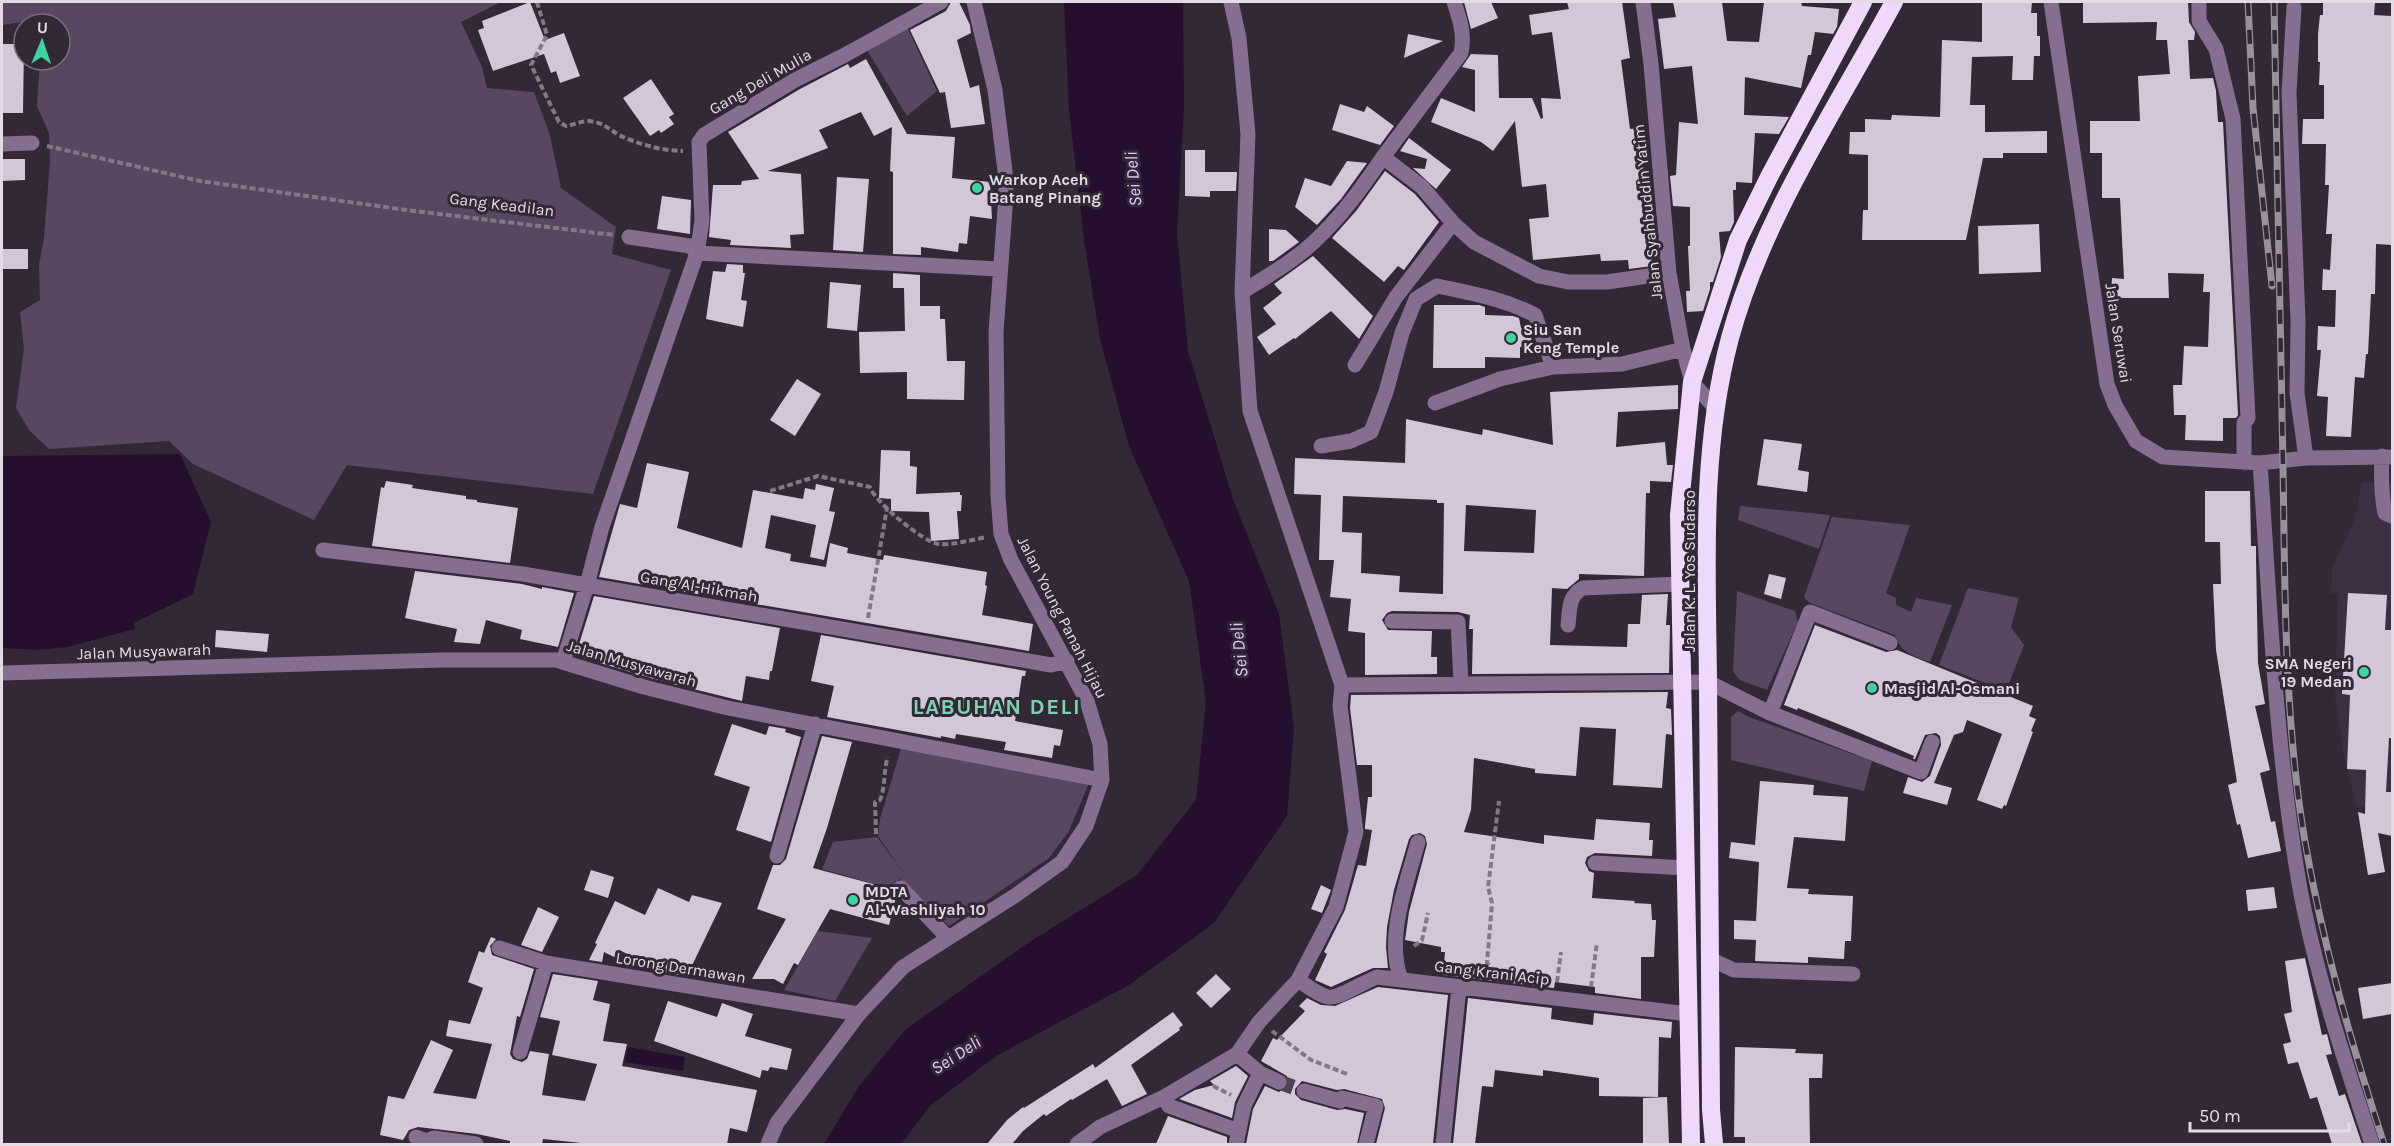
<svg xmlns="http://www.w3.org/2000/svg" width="2394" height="1146" viewBox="0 0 2394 1146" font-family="Karla,sans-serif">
<rect width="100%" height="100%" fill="#322836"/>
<path fill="#3d2f43" d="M2362,482L2392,483V808L2357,807L2346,767L2335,699L2338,593H2331L2332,568L2355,518Z"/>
<path fill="#594661" d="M2,2H501L461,22L482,67L487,88L534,92L550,135L561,188L616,227L612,254L671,270L593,494L347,465L314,520L193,464L169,441L49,449L29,430L16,408L24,349L20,312L40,300L39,265L44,238L50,161L49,133L37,106L40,60H60V24H26L23,22L2,25Z
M907,27L937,91L907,116L867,50Z
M1740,506L1830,515L1819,549L1738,520Z
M1832,517L1910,525L1886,593L1896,598V605L1911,612L1916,598L1952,605L1930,662C1913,656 1900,652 1895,635L1810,603L1804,597Z
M1968,588L2019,598L2011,627L2024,645L2006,691L1939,665Z
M1737,591L1795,611L1798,622L1767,690L1740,680L1733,672Z
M1738,711L1749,717L1872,761L1864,791L1731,760V717Z
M902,745L1089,783L1069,831L1049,858L949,926L900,881L902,876L892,889L822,869L833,842L877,837L904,874L878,836L880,819Z
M818,931L872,938L835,1001L784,990Z"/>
<path fill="#260e2e" d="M1064,2H1183L1184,104L1177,233L1188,351L1233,499L1279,614L1294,728L1287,816L1214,923L1129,985L996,1056L931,1105L901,1144H824L859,1086L906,1029L1028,943L1137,875L1196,800L1206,702L1189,581L1129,446L1100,339L1084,240L1069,109Z
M180,454L211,522L193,594L134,623L135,629L67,647L37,650L2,648V456Z
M628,1047L685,1057L683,1071L625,1062Z"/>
<path fill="#d3c6d8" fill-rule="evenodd" d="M530,2L545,40L564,33L580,76L560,83L556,71L551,73L544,54L493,71L478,30L484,28L482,21Z
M951,2H959L970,25L971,33L957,40L970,88L979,85L985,124L951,128L945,92L940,93L910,30L946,11Z
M1464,2H1491L1498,18L1471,29Z
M1567,2H1622L1630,58L1621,60L1630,129L1638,128L1644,178L1651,177L1653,206H1648L1652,266L1629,269L1628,260L1601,261L1600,254L1533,260L1529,219L1549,217L1546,184L1522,187L1515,121L1493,151L1481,142L1431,122L1441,98L1475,112V70L1462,67L1471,54L1498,55L1499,98H1532L1541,119L1543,118L1541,98L1561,99L1552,32L1532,35L1529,15L1569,9Z
M1673,2H1722L1727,41L1759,42L1764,2H1801L1802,6L1839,9L1837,27L1833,34L1815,32L1811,55H1808L1801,88L1745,77L1744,115L1789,117L1779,134L1755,133L1752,183L1736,182V190H1733L1734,222L1730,231L1719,232L1721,257L1713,282H1710V289L1703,311L1687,312L1686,291H1690L1688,246H1690V207L1673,206L1670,176L1676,175L1679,122L1698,124L1692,66L1664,69L1658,19L1676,17Z
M1982,2H2032L2031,13H2037V36H2040V56H2034L2033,80H2012L2013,56L1972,57L1970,105H1985V132L2047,131V153H2003V158H1983L1966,240H1862L1863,210H1868V155L1849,154L1850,132H1865V119L1891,120L1892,115L1940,117L1942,40L1982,42Z
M2188,2L2189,22L2195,32L2194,40H2188L2190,79L2213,78L2216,91L2218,122H2223L2238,415L2236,418H2223V441L2185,440L2186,415H2174L2173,385H2182L2184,346L2208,347L2210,292H2203L2204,274L2168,273L2169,298H2111L2112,278L2124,279L2120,198H2102V153H2090V121H2140L2138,76L2170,74L2167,40H2156L2157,22L2083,23V3Z
M2323,2H2375L2374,15L2392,16L2391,196H2392V245L2376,244L2375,294H2371L2368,354H2366L2364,378L2355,377L2351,437L2326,436L2328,397L2317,396L2321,350H2317L2318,326L2335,327L2336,290H2322L2323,269L2330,270L2332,234H2326L2329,185H2325L2326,144H2302L2303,119H2324V85H2319L2320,62H2318V34L2320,15H2323Z
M1408,34L1443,41L1404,58Z
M2,44H24L23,113H2Z
M866,59L907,134L955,137L952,178L990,182L992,219L970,216L967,244L959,243L958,252L921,247V255L893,254V172L890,171L892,127L874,136L861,112L819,130L828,148L768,171L801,174L804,234L790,235L791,248L730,245L731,240L709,237L713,185H741L742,181L759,179L728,132L800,89L848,64L850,68Z
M651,79L674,114L669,117L674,124L661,133L659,130L650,136L623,98Z
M1340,104L1364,112L1367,106L1394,126L1380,145L1332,130Z
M1409,138L1451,170L1436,189L1413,168L1425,169L1427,159L1400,151Z
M1185,150H1205V172H1237L1236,191H1210V197L1185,196Z
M2,159H25V180L2,181Z
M1347,161L1367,163L1341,199L1317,225L1295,207L1305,178L1331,186Z
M1385,171L1415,194L1439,222L1404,270L1398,266L1384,282L1332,238L1356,211Z
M837,177L869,179L863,252L833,250Z
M662,196L691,200L690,234L657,229Z
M2039,224L2041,272L1979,274L1978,226Z
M1269,229L1286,230L1299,242L1273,261H1269Z
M2,249H28V269H2Z
M1313,256L1373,316L1359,339L1331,311L1295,339L1294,338L1269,355L1257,337L1276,324L1263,308L1282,293L1274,284Z
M727,264L743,265V273H745L741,300L747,301L743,327L706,319L713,271L725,272Z
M893,273L920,275V306H940V319H945L947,361H965L964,400L907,399V372L860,373L859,332L905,331L904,288H893Z
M830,282L861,285L857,331L827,328Z
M1434,305H1479L1485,307V315L1513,316L1519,318L1521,328H1529L1533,347H1520V358L1485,357V368H1433Z
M797,379L821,394L795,436L770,420Z
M1678,385V409L1618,412L1616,447L1665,442L1667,465H1673L1671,482L1650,481V493H1646L1644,576L1579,574V579L1567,589L1552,588L1550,645L1627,647L1628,624H1640L1642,595L1668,594L1666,625H1670L1669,673L1472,674L1473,629H1469L1470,615L1458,612L1392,611L1387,613L1382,620L1388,630L1432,631L1431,657H1437V674L1365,675V633L1348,631L1351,599L1330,597L1334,560H1319L1321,495L1294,494L1295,458L1405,463L1406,419L1482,435L1483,429L1553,445L1550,392ZM1343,496L1437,500V503H1444L1443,594L1399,592L1400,576L1361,573L1362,533L1342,532ZM1466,505L1536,510L1534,553L1464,551Z
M1764,439L1802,444L1798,470L1809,472L1807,492L1757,485Z
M881,450L910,451V466L917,467L916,494L960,492V495H962L961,511H957L959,539L931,541L929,512L891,511V499L879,498Z
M647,463L689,472L677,528L742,548L753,490L803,499L805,488L815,490L816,484L834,488L829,511L835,512L824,560L810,557L816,525L771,515L765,548L791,554L790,561L826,567L830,543L848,548L847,553L883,560L884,555L987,572L985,585L987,586L982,615L1033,624L1029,651L599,577L620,504L637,508Z
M386,481L413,485L412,488L466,496V499L477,500V502L518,508L510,563L372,546L381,487L384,488Z
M2205,491H2250L2251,546H2256V558L2258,663L2265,704L2255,706L2270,770L2260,773L2271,822L2275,821L2281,851L2248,858L2240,824L2237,825L2228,785L2237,782L2216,650L2213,584H2221L2220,542H2205Z
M415,571L522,584L542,589V587L574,593L558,647L520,639L522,630L486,620L480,644L454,642L457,629L405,618Z
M1769,574L1786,578L1781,599L1764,594Z
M2348,593L2387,595L2385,630H2392V738H2389L2386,792H2392V836L2378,833L2385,872L2368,875L2358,812L2365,814L2366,770L2347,769L2350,695L2342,694Z
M594,596L780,628L772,671H770L769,680L746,676L742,701L673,684V682L654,679L577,656L576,654Z
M1815,625L1886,652L1897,650L2033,706L2029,716L2036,719L2031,731L2033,732L2006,806L2004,805L2002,809L1977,800L2002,734L1967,720L1963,732L1954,735L1934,783L1952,788L1947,805L1903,793L1908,777L1922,782L1930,776L1941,745L1940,736L1936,733L1925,735L1915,759H1913L1914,756L1853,730L1798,708L1797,710L1784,705Z
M216,630L269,634L267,652L215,647Z
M821,635L1026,671L1025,676H1022L1015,721L1063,730L1060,746L1054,745L1052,758L1004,750L1006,742L956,734L955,739L941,736V738L827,717L834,686L811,681Z
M1668,692L1666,708L1671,709L1672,735L1666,734L1662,788L1613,785L1616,729L1580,727L1576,776L1535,773V769L1474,758L1471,810L1464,832L1544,844V835L1594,840L1596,819L1650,823L1649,840H1653L1652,856L1595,853L1587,857L1585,863L1589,871L1594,873L1592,898L1635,901L1634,903L1651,904L1652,920H1656L1654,957H1641V999L1595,993V987L1555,982L1554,988L1443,975L1445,952H1441V947L1405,940L1409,912L1427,844L1425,836L1420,833L1412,835L1409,839L1394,890L1387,927L1386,947L1388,968H1373L1331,987L1315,980L1327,954L1324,952L1345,910L1358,865L1366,866L1372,830L1365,829V826L1368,797H1372V765H1357L1350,708L1351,695Z
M732,724L766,735L769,726L786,729L785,732L801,737L771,842L736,830L750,787L714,775Z
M822,736L852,742L827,828L813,868L888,888L887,894L896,897L889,925L830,909L798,965L794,963L783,984L774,979H752L786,919L757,909L773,865H780L786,859Z
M1760,781L1814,785L1813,795L1848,797L1845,841L1794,837L1787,888L1809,889L1808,894L1853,896L1851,941H1845L1844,959L1808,957V963L1755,961L1756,940L1734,939V920L1756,921L1759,862L1729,858L1731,842L1755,845Z
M591,870L614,877L608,898L584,890Z
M1321,885L1331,890L1322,913L1311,909Z
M2274,887L2277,908L2248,911L2246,890Z
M658,888L689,902L692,895L722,903L687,976L656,971L657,968L621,951L616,958L604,952L602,962L589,960L597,944L595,943L615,901L645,915Z
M538,907L559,917L542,952L521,945Z
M491,937L496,939L490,946L492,955L534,969L520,1017L517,1016L510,1054L513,1059L522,1062L527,1059L530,1051L549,1054L542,1095L585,1101L597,1064L552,1055L560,1021L540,1017L553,974L598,981L593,1000L610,1004L603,1041L627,1044L622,1066L757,1090L747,1132L730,1128L727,1144H591L543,1139L542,1144H510V1141L477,1134L418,1127L409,1130L403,1140L380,1135L388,1096L404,1099L431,1040L453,1050L433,1093L476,1099L492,1044L446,1036L449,1020L470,1024L483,988L468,982L479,951L484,953Z
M2305,958L2322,1035L2327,1034L2332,1054L2326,1055L2339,1096L2345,1094L2362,1144H2332L2317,1097L2310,1099L2298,1062L2288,1064L2283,1044L2291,1042L2284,1014L2292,1012L2285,961Z
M1216,974L1231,989L1211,1008L1196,993Z
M2392,983V1014L2363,1019L2358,988Z
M1378,987L1448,995L1433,1144H1376L1385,1108L1382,1099L1344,1089L1337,1090L1302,1081L1295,1089V1094L1301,1100L1337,1110L1345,1109L1364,1113L1357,1144H1246L1253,1109L1265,1086L1279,1092L1288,1086L1287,1076L1261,1061L1273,1038L1277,1040L1305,1011L1299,1006L1307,998L1321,1005L1335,1006Z
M1468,998L1552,1008L1551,1019L1593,1025L1594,1013L1672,1022L1671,1038L1659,1037L1658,1097L1599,1096V1078L1543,1070V1076L1495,1070L1493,1087L1482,1086L1475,1144H1453Z
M668,1001L717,1017L722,1003L753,1014L745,1036L792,1049L787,1070L770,1067L768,1071L762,1070L760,1078L654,1041Z
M1173,1012L1183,1025L1179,1028L1180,1030L1131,1065L1147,1094L1122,1106L1107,1079L1072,1100L1071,1099L1046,1116L1044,1114L1023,1131L1012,1144H987L1007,1120L1023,1107L1024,1108L1093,1064L1095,1068Z
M1735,1047L1796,1049L1795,1053L1823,1054L1822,1078H1809L1810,1144H1745V1137H1734Z
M1236,1066L1248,1076L1235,1102L1232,1118L1179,1099L1195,1090L1214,1085L1210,1081Z
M1667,1097L1669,1144H1643V1098Z
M1168,1116L1227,1137V1144H1156Z"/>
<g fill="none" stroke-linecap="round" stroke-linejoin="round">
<path stroke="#4d4350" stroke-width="15" stroke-dasharray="15 8" stroke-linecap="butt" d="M1279,1082L1304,1091"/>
<path stroke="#817985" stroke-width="4" stroke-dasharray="6 3" stroke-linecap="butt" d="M537,2L547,35L531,65L559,122L566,126C574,125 580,121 589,121C605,123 607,128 619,135C637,144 663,151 683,151
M47,146L200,181L406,210L614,235
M770,491L818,476L870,487C874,501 924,543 939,544C953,545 972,540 986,537
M868,618L887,508
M876,834L875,802L880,800C886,786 883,771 888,757
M1414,946L1422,940L1428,913
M1491,973L1492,968L1487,963L1492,903L1488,887L1499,801
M1557,982L1561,952
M1591,987L1597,943
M1272,1031L1311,1060L1347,1074
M1213,1086L1231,1095"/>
<path stroke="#856e8f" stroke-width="15" d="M1454,2C1460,20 1465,34 1461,53L1383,157L1422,187L1453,223L1474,242L1539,276L1568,282H1607L1669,273
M1643,2L1651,64L1669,273L1683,349L1692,382L1716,409
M2051,2L2107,384L2115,405L2136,441L2163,457L2260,463L2306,458L2392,457
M2199,2V21L2216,49L2233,119L2248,418L2244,423V463
M2294,7L2289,93L2298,321L2297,393L2306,458
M2,144L32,143
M629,237L690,246L697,253L999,269
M1242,292C1271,274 1302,256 1325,231C1347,209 1365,183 1383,157
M1355,365L1396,297L1453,223
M1435,403L1500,379L1553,367L1622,364L1683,349
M1321,446L1351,441L1371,432L1386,392L1402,333L1416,299L1437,286C1471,293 1504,299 1535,315L1553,367
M2382,456C2381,476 2381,494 2385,513L2392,516
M2260,463C2270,603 2275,744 2299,883C2315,972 2344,1059 2372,1144
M323,550L523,574L1051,665L1067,661
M1392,621L1458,622L1461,683
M1568,625C1570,609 1568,596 1583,588L1681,584
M563,662L587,585L602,527L697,253L702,221L699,142L704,135L795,80L843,56L941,2
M2,673L441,660H556L644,687L728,708L1102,780
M1342,685L1708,682L1770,713L1921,772L1932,742
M1770,713L1810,612L1890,643
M777,856L815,724
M1595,863L1686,868
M901,888L948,938
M499,948L546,963L859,1014
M1710,959L1734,970L1853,974
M1401,979C1385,938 1407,882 1418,842
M1298,980C1306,985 1318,995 1328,997C1339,999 1365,981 1377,977L1689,1014
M520,1052L546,963
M1237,1054L1260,1073L1279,1082
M1304,1091L1340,1101L1342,1098L1376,1106L1366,1144
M1164,1097L1169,1106L1239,1131
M416,1137L427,1141L434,1138L476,1144
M768,1144L777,1123L859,1014L903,967L1016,895L1062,862L1086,826L1102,780L1100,744L1087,701L1011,560L1001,534L998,496L996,332L1006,195L1005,171L995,90L974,2
M1077,1144L1100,1127L1164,1097L1237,1054L1259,1022L1298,980L1336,907L1356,832L1340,706L1342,685L1250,411L1242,292L1248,134L1239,38L1231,2
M1236,1144L1244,1106L1260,1073
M1443,1144L1459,987"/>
<path stroke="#efd8f9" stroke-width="18" d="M1691,1144L1679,515L1692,382L1738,240L1770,175L1863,2
M1714,1144L1711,1110C1710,967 1709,825 1708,683C1707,567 1700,451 1730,338C1763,217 1835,111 1894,2"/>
<defs>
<path id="rail" d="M2248,2L2253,108L2272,286
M2274,2C2277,156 2280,311 2283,466C2285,589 2284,714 2304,836C2322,942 2351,1043 2384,1144"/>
</defs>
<use href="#rail" stroke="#98909b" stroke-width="7"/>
<use href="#rail" stroke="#322836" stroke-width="4.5" stroke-dasharray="14" stroke-linecap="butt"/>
</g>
<g fill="#3ed4a2" stroke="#322836" stroke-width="2">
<circle cx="977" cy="188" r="6"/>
<circle cx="1511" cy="338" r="6"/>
<circle cx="2364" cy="672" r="6"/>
<circle cx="1872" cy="688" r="6"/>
<circle cx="853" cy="900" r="6"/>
</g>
<g text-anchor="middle" stroke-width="6" stroke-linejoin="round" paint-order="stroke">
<g font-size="16" fill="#e3dce5" stroke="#322836">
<text transform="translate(760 81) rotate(-30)" y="6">Gang Deli Mulia</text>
<text transform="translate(502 204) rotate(7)" y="6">Gang Keadilan</text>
<text transform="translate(1647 212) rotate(-96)" y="6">Jalan Syahbuddin Yatim</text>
<text transform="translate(2119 333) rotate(81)" y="6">Jalan Seruwai</text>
<text transform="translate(1689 571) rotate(-90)" y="6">Jalan K. L. Yos Sudarso</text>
<text transform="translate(699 586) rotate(10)" y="6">Gang Al-Hikmah</text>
<text transform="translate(1063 617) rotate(63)" y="6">Jalan Young Panah Hijau</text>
<text transform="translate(144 651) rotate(-2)" y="6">Jalan Musyawarah</text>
<text transform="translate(632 663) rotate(16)" y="6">Jalan Musyawarah</text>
<text transform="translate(681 967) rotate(9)" y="6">Lorong Dermawan</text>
<text transform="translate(1492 972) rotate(7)" y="6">Gang Krani Acip</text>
</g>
<g font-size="16" font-weight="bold" fill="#e3dce5" stroke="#322836" text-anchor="start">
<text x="989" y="185">Warkop Aceh<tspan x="989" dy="18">Batang Pinang</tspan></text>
<text x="1523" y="335">Siu San<tspan x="1523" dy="18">Keng Temple</tspan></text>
<text x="2352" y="669" text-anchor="end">SMA Negeri<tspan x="2352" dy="18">19 Medan</tspan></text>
<text x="1884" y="694">Masjid Al-Osmani</text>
<text x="865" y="897">MDTA<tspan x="865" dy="18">Al-Washliyah 10</tspan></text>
</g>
<g font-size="18" font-style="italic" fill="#edc1fe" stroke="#322836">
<text transform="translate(1133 179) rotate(-95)" y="6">Sei Deli</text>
<text transform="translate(1239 650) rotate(-96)" y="6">Sei Deli</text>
<text transform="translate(956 1055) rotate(-33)" y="6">Sei Deli</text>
</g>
<g font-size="22" font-weight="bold" letter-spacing="1.5" fill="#7bd3b0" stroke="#322836">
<text x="997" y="714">LABUHAN DELI</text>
</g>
</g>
<rect width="2394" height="1146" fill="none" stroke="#e3dce5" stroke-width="6"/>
<g transform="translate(42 42) rotate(2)"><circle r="28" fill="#322836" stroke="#79707c" stroke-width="1.5"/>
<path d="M0-4.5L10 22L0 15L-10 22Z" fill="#3ed4a2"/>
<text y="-9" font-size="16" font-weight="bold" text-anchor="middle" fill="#e3dce5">U</text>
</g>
<path d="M2190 1122v9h159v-9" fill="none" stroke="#e3dce5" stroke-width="3"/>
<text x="2199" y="1122" font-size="18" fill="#e3dce5" stroke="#322836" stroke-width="4.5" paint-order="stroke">50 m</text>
</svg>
